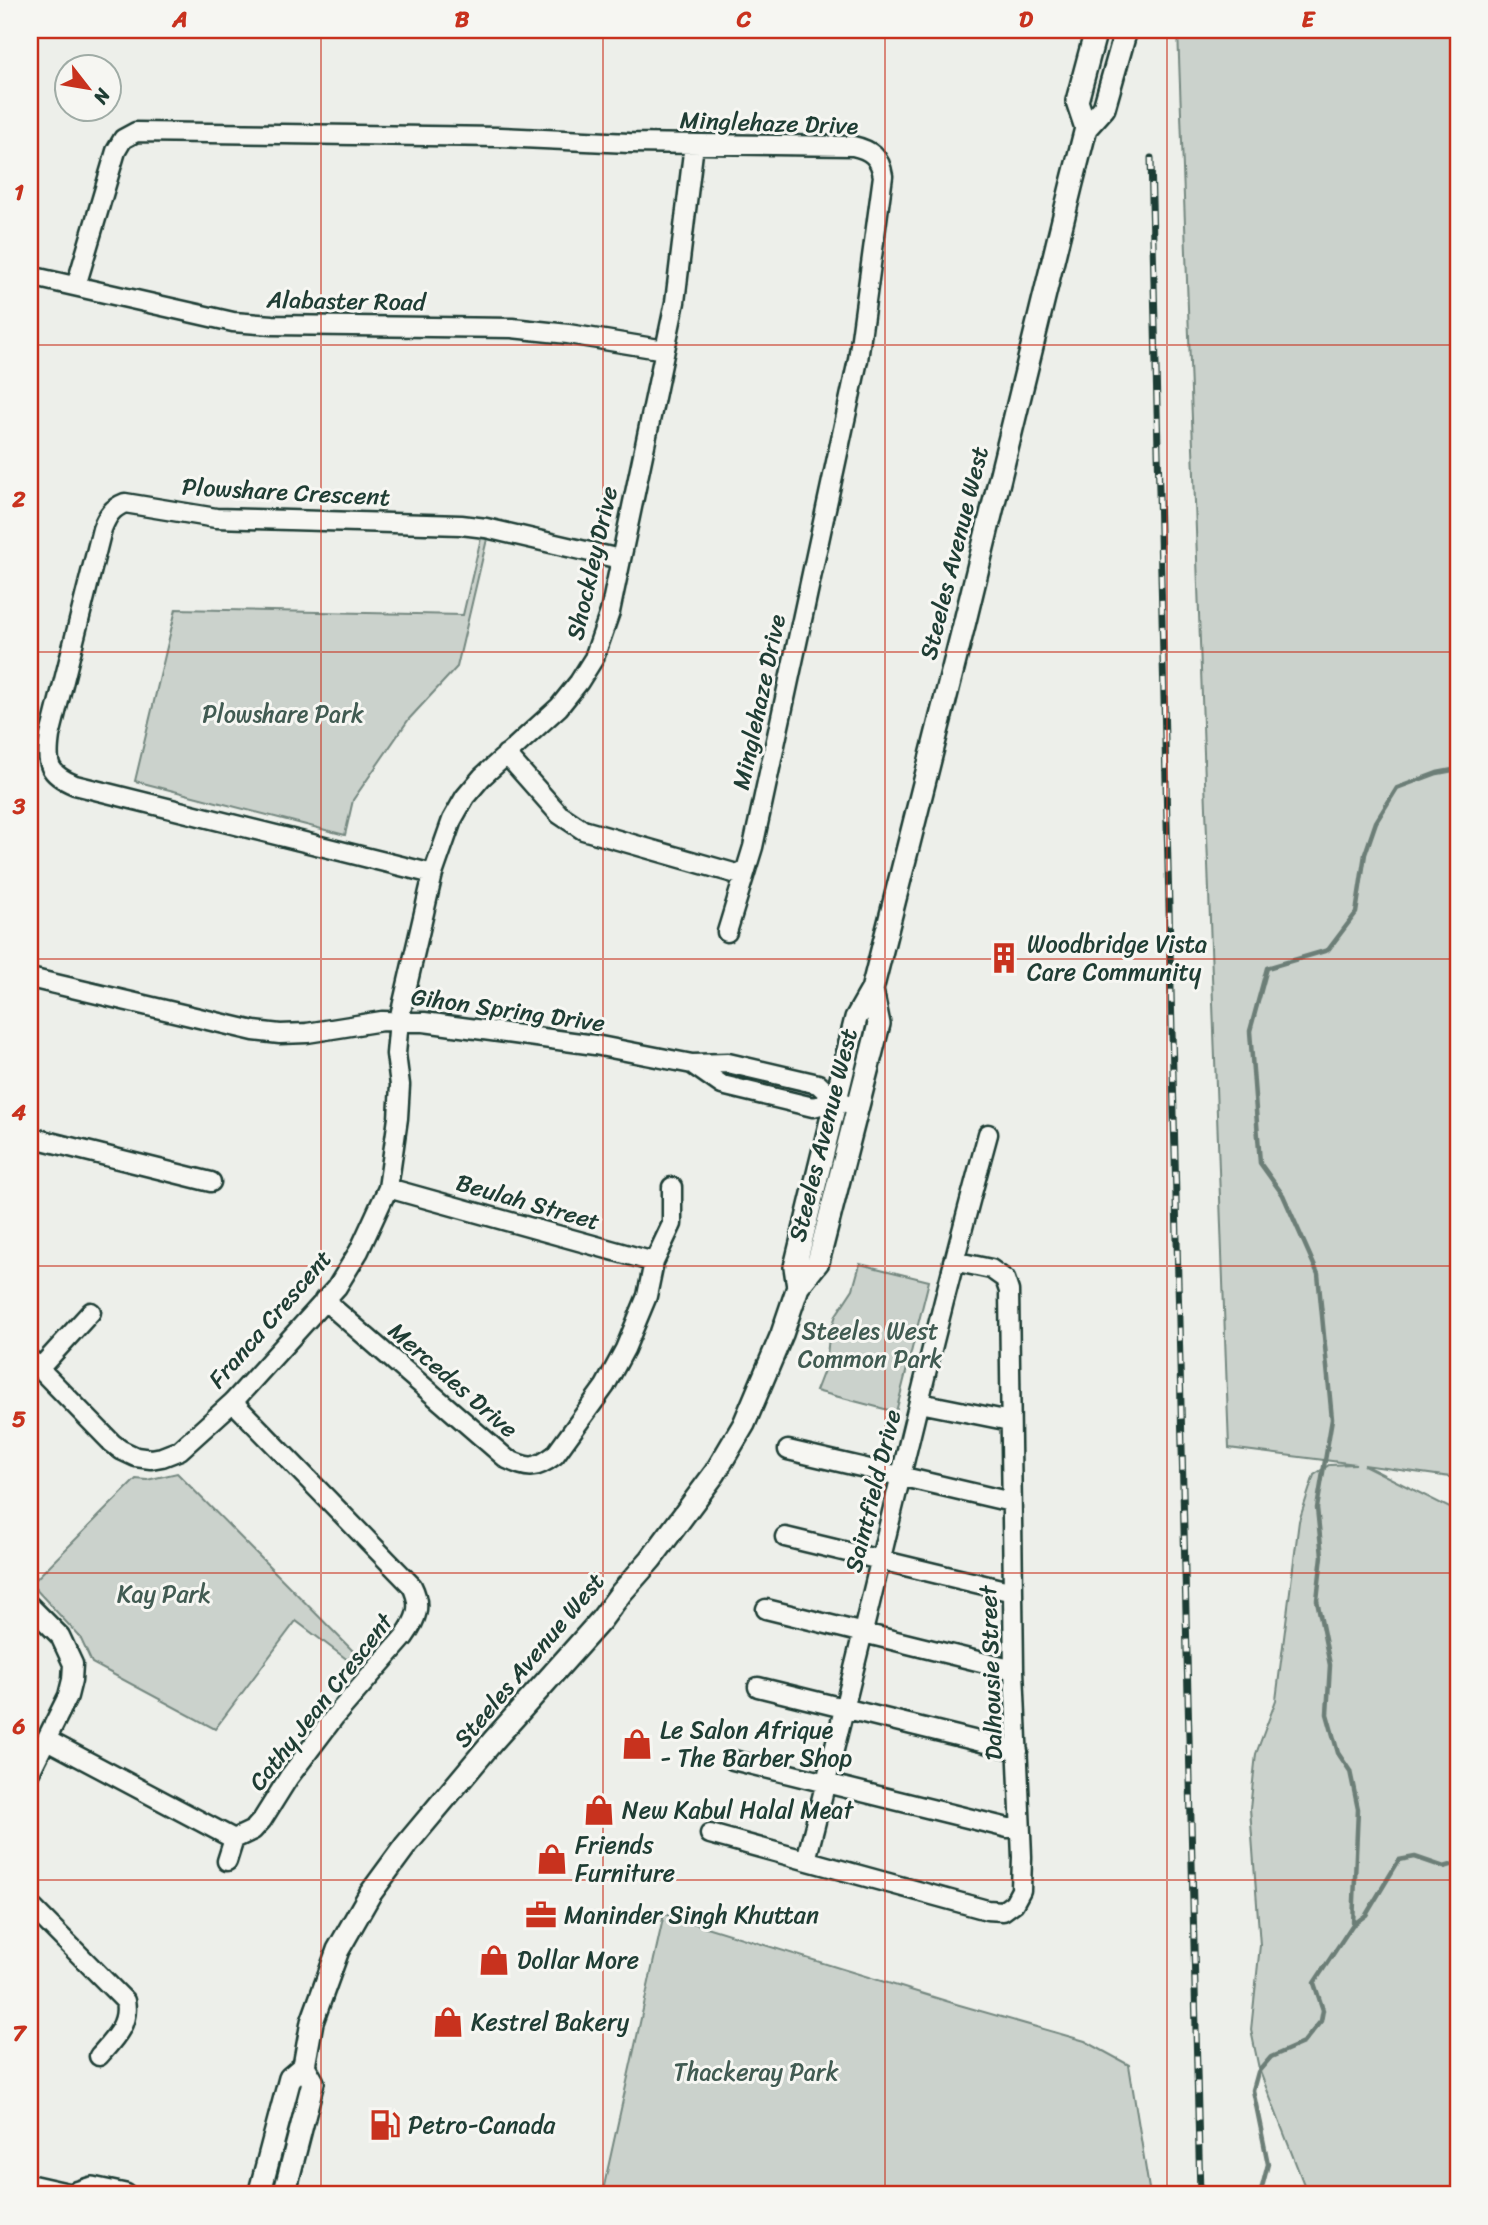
<svg xmlns="http://www.w3.org/2000/svg" width="1488" height="2225" viewBox="0 0 1488 2225" font-family="Sriracha,sans-serif">
<rect width="100%" height="100%" fill="#edefea"/>
<filter id="ink" filterUnits="userSpaceOnUse"><feTurbulence type="fractalNoise" baseFrequency=".0143" numOctaves="2"/><feDisplacementMap in="SourceGraphic" scale="14" xChannelSelector="R" yChannelSelector="G"/><feConvolveMatrix kernelMatrix="1 2 1 2 8 2 1 2 1" color-interpolation-filters="sRGB"/></filter>
<g filter="url(#ink)">
<path fill="#cbd2cc" stroke="#758880" stroke-width="2" d="M1178,30H1458V1478L1364,1465L1458,1512V2195H1308L1259,2069L1251,2030L1260,1945L1250,1809L1256,1754L1276,1700L1299,1521L1314,1475L1329,1465L1356,1464L1229,1448Z
M481,538L487,539L457,667L409,719L353,800L345,835L135,781L176,609L463,615Z
M860,1264L929,1281L896,1412L816,1391L826,1365L829,1337L836,1315L853,1289Z
M177,1473L356,1654L349,1661L296,1621L215,1729L92,1663L80,1637L31,1584L136,1479L147,1480Z
M664,1914L956,2004L1085,2041L1129,2065L1150,2195H602Z"/>
<g fill="none" stroke-linecap="round" stroke-linejoin="round">
<path stroke="#6c7e77" stroke-width="4.5" d="M1354,1924L1366,1915L1399,1860L1415,1857L1444,1867L1458,1863
M1260,2195L1268,2164L1253,2090L1258,2072L1271,2057L1303,2043L1321,2021L1323,2010L1314,1983L1353,1924L1358,1809L1350,1771L1338,1753L1327,1714L1330,1665L1317,1600L1322,1556L1317,1508L1332,1419L1318,1274L1283,1195L1260,1163L1250,1031L1267,968L1328,950L1356,913L1365,854L1376,822L1397,788L1437,773L1458,769"/>
<defs>
<path id="minor" d="M30,276L233,322L272,325L512,328L568,334L665,350
M76,286L116,151L123,139L136,132L500,137L629,143L853,146C871,150 880,157 883,176L858,360L753,847L727,932
M506,754L559,814L583,830L744,876
M433,874L75,785C48,774 46,764 50,736L102,529C107,516 112,508 125,503L216,518L461,525L486,528L620,559
M30,978L254,1031L280,1034L307,1033L382,1021L424,1022L595,1045L692,1064L728,1063L818,1084L836,1101L846,1103
M692,1064L722,1085L813,1107L836,1101
M30,1137L211,1182
M388,1188L654,1262
M324,1300L507,1459C529,1469 535,1470 555,1455L605,1386L625,1349L647,1296L654,1262L672,1224V1187
M30,1359L112,1443L121,1450L136,1457L151,1459L162,1457L180,1450L233,1402L337,1287L359,1251L388,1188L398,1118L400,1085L396,1054L399,1020L433,874L452,820L465,797L482,777L559,707L579,682L594,658L610,612L675,302L694,144
M39,1369L91,1312
M920,1403L1010,1421
M788,1450L1011,1502
M785,1537L1013,1592
M30,1606L60,1636L73,1664L72,1680L68,1696L30,1772
M766,1609L1014,1670
M758,1687L1018,1751
M47,1740L234,1839
M733,1760L1008,1828H1019
M710,1834L987,1910L1003,1911L1014,1903L1021,1890L1022,1857L1014,1670L1009,1291L1005,1279L991,1269L953,1261
M806,1860C869,1618 922,1374 988,1134
M227,1861L234,1839L253,1830L262,1820L289,1777L335,1716L404,1637C417,1619 422,1606 412,1586L233,1402
M30,1905L125,2001C130,2024 113,2040 99,2056"/>
<path id="major" d="M1086,128L1077,101L1096,30
M798,1287L795,1267L856,1018L872,990L965,621L1071,187L1086,128L1104,108L1126,30
M30,2186L70,2195L92,2188L125,2195
M259,2195L290,2078L304,2066L312,2022L338,1950L370,1894L406,1845L493,1741L601,1620L621,1593L651,1559L715,1473L744,1424L782,1334L798,1287L818,1262L879,1024L872,990
M284,2195L313,2082L304,2066"/>
</defs>
<use href="#minor" stroke="#1f3d34" stroke-width="23"/>
<use href="#major" stroke="#1f3d34" stroke-width="26"/>
<use href="#minor" stroke="#f6f6f2" stroke-width="18"/>
<use href="#major" stroke="#f6f6f2" stroke-width="21"/>
<defs>
<path id="rail" d="M1151,158L1200,2195"/>
</defs>
<use href="#rail" stroke="#1f3d34" stroke-width="7"/>
<use href="#rail" stroke="#f6f6f2" stroke-width="4.5" stroke-dasharray="13" stroke-linecap="butt"/>
</g>
</g>
<path fill="none" stroke="#c8321e" stroke-width="2" stroke-opacity="0.55" d="M321,30V2195M603,30V2195M885,30V2195M1167,30V2195M30,345H1458M30,652H1458M30,959H1458M30,1266H1458M30,1573H1458M30,1880H1458"/>
<defs>
<symbol id="building-bare" viewBox="-9 -9 18 18"><path d="M-4-6H4V6H1V3H-1V6H-4ZM-2.5-4.3h1.7v1.8h-1.7ZM.8-4.3h1.7v1.8H.8ZM-2.5-1h1.7V.8h-1.7ZM.8-1h1.7V.8H.8Z" fill="#c8321e" stroke="#f6f6f2" stroke-width="2.5" paint-order="stroke"/></symbol>
<symbol id="shop-bare" viewBox="-9 -9 18 18"><path d="M-5-2.5h2.3a2.7 3.5 0 0 1 5.4 0H5L5.5 6h-11ZM-1.5-2.5h3a1.5 2.3 0 0 0-3 0Z" fill="#c8321e" stroke="#f6f6f2" stroke-width="2.5" paint-order="stroke"/></symbol>
<symbol id="office-bare" viewBox="-9 -9 18 18"><path d="M-6-3h4V-5.5h4V-3h4V5H-6ZM-1-4.5V-3h2v-1.5ZM-6 0V1H6V0Z" fill="#c8321e" stroke="#f6f6f2" stroke-width="2.5" paint-order="stroke"/></symbol>
<symbol id="fuel-bare" viewBox="-9 -9 18 18"><path d="M-5.5-6h7V0h2V4h1.3V-2.5L3-4.5l.8-.8L6-3V5H2.5V1h-1V6h-7ZM-4.2-4.7v3.2H.2V-4.7Z" fill="#c8321e" stroke="#f6f6f2" stroke-width="2.5" paint-order="stroke"/></symbol>
</defs>
<g fill-rule="evenodd">
<use href="#building-bare" x="982" y="936" width="44" height="44"/>
<use href="#shop-bare" x="615" y="1722" width="44" height="44"/>
<use href="#shop-bare" x="577" y="1788" width="44" height="44"/>
<use href="#shop-bare" x="530" y="1837" width="44" height="44"/>
<use href="#office-bare" x="519" y="1893" width="44" height="44"/>
<use href="#shop-bare" x="472" y="1938" width="44" height="44"/>
<use href="#shop-bare" x="426" y="2000" width="44" height="44"/>
<use href="#fuel-bare" x="363" y="2103" width="44" height="44"/>
</g>
<g text-anchor="middle" stroke-width="6" stroke-linejoin="round" paint-order="stroke">
<g font-size="24" fill="#1f3d34" stroke="#f6f6f2">
<text transform="translate(769 123) rotate(2)" y="8">Minglehaze Drive</text>
<text transform="translate(346 301) rotate(1)" y="8">Alabaster Road</text>
<text transform="translate(286 492) rotate(3)" y="8">Plowshare Crescent</text>
<text transform="translate(954 553) rotate(-76)" y="8">Steeles Avenue West</text>
<text transform="translate(592 563) rotate(-77)" y="8">Shockley Drive</text>
<text transform="translate(759 702) rotate(-78)" y="8">Minglehaze Drive</text>
<text transform="translate(508 1010) rotate(8)" y="8">Gihon Spring Drive</text>
<text transform="translate(823 1135) rotate(-76)" y="8">Steeles Avenue West</text>
<text transform="translate(528 1202) rotate(16)" y="8">Beulah Street</text>
<text transform="translate(270 1319) rotate(-49)" y="8">Franca Crescent</text>
<text transform="translate(453 1380) rotate(41)" y="8">Mercedes Drive</text>
<text transform="translate(873 1491) rotate(-76)" y="8">Saintfield Drive</text>
<text transform="translate(529 1660) rotate(-50)" y="8">Steeles Avenue West</text>
<text transform="translate(991 1673) rotate(-92)" y="8">Dalhousie Street</text>
<text transform="translate(321 1702) rotate(-52)" y="8">Cathy Jean Crescent</text>
</g>
<g font-size="24" fill="#415b52" stroke="#f6f6f2">
<text x="283" y="722">Plowshare Park</text>
<text x="870" y="1339">Steeles West<tspan x="870" dy="28">Common Park</tspan></text>
<text x="164" y="1602">Kay Park</text>
<text x="756" y="2080">Thackeray Park</text>
</g>
<g font-size="24" fill="#1f3d34" stroke="#f6f6f2" text-anchor="start">
<text x="1027" y="952">Woodbridge Vista<tspan x="1027" dy="28">Care Community</tspan></text>
<text x="660" y="1738">Le Salon Afrique<tspan x="660" dy="28">- The Barber Shop</tspan></text>
<text x="622" y="1818">New Kabul Halal Meat</text>
<text x="575" y="1853">Friends<tspan x="575" dy="28">Furniture</tspan></text>
<text x="564" y="1923">Maninder Singh Khuttan</text>
<text x="517" y="1968">Dollar More</text>
<text x="471" y="2030">Kestrel Bakery</text>
<text x="408" y="2133">Petro-Canada</text>
</g>
</g>
<rect width="1488" height="2225" fill="none" stroke="#f6f6f2" stroke-width="77"/>
<g transform="translate(88 88) rotate(121)"><circle r="33" fill="#f6f6f2" stroke="#a0aca6" stroke-width="2"/>
<path d="M0-5L12 26L0 18L-12 26Z" fill="#c8321e"/>
<text y="-10" font-size="19" font-weight="bold" text-anchor="middle" fill="#1f3d34">N</text>
</g>
<rect x="38" y="38" width="1412" height="2148" fill="none" stroke="#c8321e" stroke-width="2.5"/>
<g font-size="23" text-anchor="middle" font-weight="bold" fill="#c8321e">
<text x="180" y="27">A</text>
<text x="462" y="27">B</text>
<text x="744" y="27">C</text>
<text x="1026" y="27">D</text>
<text x="1308" y="27">E</text>
<text x="19" y="200">1</text>
<text x="19" y="507">2</text>
<text x="19" y="814">3</text>
<text x="19" y="1120">4</text>
<text x="19" y="1427">5</text>
<text x="19" y="1734">6</text>
<text x="19" y="2041">7</text>
</g>
</svg>
